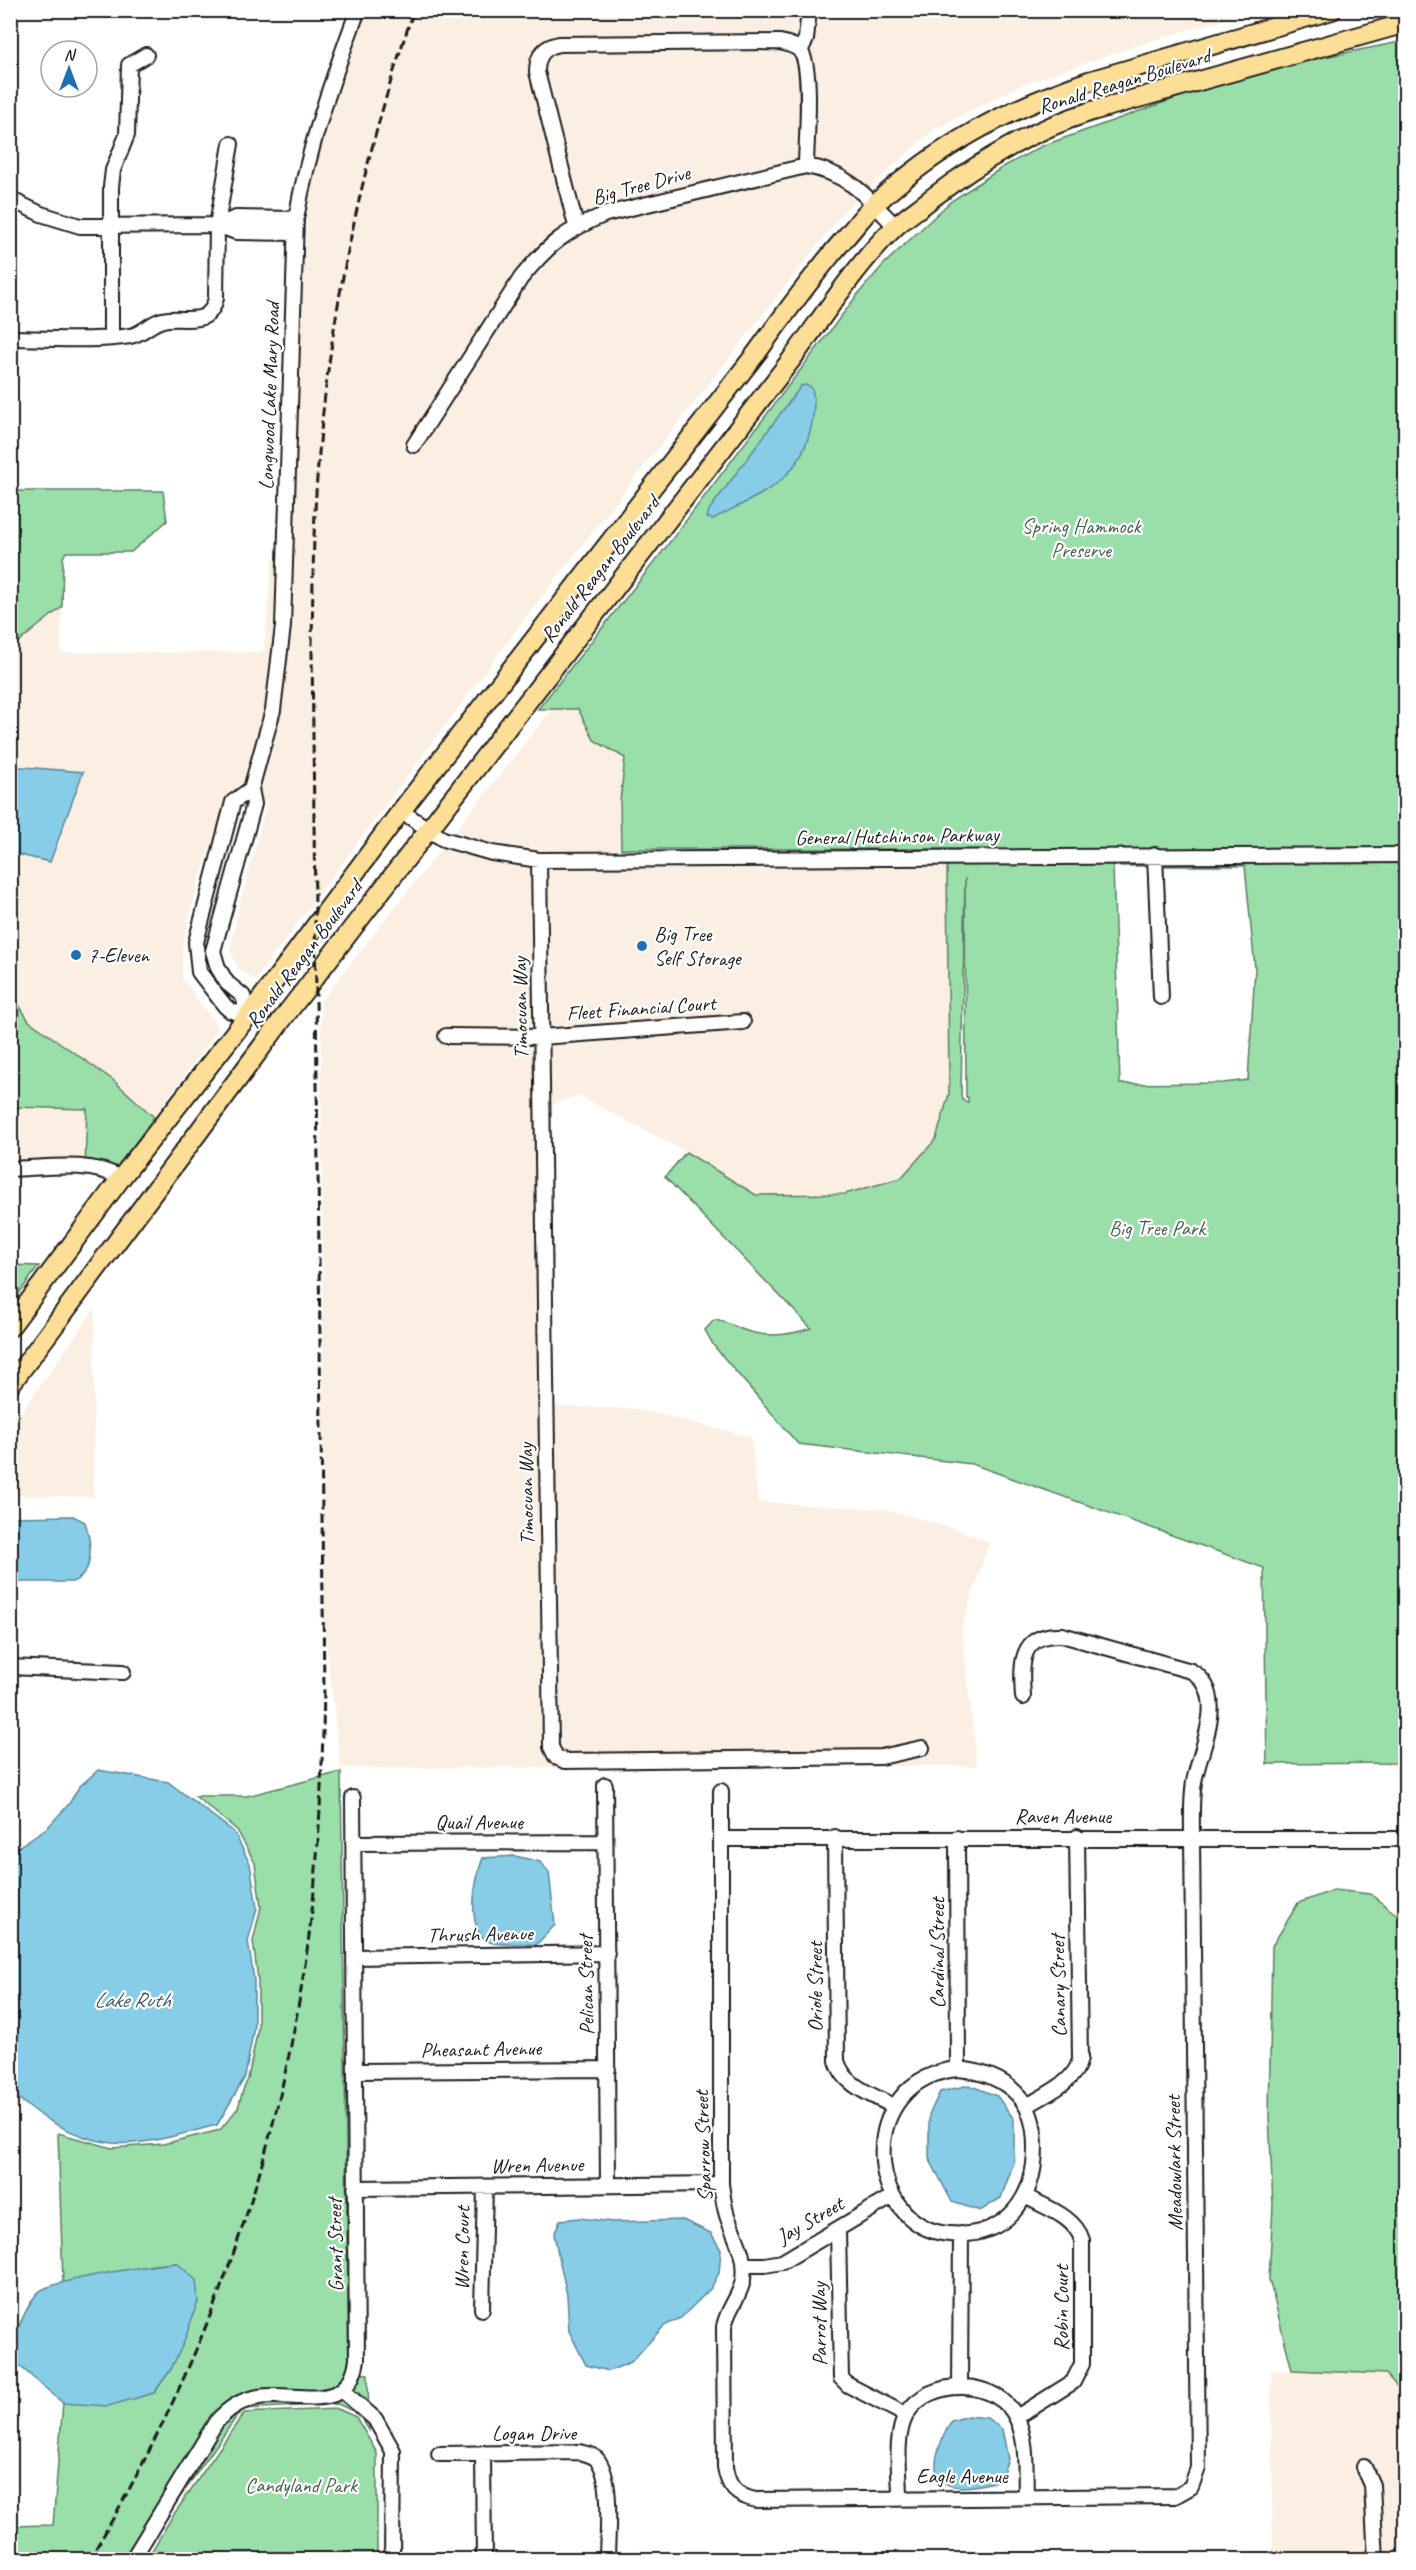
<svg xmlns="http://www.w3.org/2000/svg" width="1416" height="2570" viewBox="0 0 1416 2570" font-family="Caveat,sans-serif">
<rect width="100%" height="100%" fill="#fff"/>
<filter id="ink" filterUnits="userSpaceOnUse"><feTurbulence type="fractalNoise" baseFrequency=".0167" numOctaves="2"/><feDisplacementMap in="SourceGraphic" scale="12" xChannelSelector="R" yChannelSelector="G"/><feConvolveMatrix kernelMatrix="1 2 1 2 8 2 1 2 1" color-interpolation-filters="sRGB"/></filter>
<g filter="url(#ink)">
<path fill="#fbefe3" d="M364,11H1246V13L1157,39L1023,84L933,130L845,210L526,617L255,980L238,968L230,950L236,919L267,802L258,799L256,791L278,711L310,170L330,100Z
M272,560H280L278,625L268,709L247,784L236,793L231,792L198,883L182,947V978L219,1028L154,1117L113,1080L29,1021L11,991V853L50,861L82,772L11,766V648L62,607L60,648L64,653L261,652L264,648Z
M567,690L594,740L625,758L620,801L621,849L540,855L496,850L452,835Z
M444,845L494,861L540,866L947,863L950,1094L936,1139L901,1178L845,1194L756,1195L686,1152L578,1095L552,1105L544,1140L548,1406L638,1409L751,1437L758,1502L883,1509L953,1528L989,1542L962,1627L977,1766L341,1768V1772L324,1624L321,1001Z
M11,1107L87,1109L85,1168H11Z
M95,1308L93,1497L11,1495V1427Z
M1271,2370L1386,2374L1405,2396V2559H1381L1378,2485L1366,2459L1357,2464L1367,2487L1370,2559H1273Z"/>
<path fill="#9adeaa" stroke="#5b7d63" stroke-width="1.5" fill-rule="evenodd" d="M1405,41V1763L1267,1764L1264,1568L972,1464L798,1444L714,1346L705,1330L714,1320C725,1321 731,1325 741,1329C764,1338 788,1336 811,1328L665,1177L686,1152L756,1195L845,1194L901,1178L936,1139L949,1094L947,863H965V849H621L620,801L625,758L594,740L578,709H538L663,551L858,294L884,264L950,202L1003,167L1042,146L1249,72ZM1113,866H1245L1255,969L1248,1080L1223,1083L1120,1084ZM965,878L966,1097H968V1102L962,1100L961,1094Z
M11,491H163L167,521L131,552H66L63,557L62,607L11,648Z
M10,991L29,1021L113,1080L154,1117L119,1166L85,1168L87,1109L11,1107Z
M11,1265L39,1266L11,1304L10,1265Z
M341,1772L349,2373L368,2374L369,2430L359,2414L338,2404L242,2409L168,2514L142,2559H138L236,2398L125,2559H11L10,2526L53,2525L63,2402L154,2393L171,2369L198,2301L177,2263L154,2265L63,2283L58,2133L112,2148L163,2144L220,2130L238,2108L243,2090L248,2079L258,2028V1980L253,1941L261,1907L255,1863L237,1830L195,1796H247Z
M1334,1890L1370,1894L1405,1921V2396L1386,2374L1292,2370L1269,2279L1273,2206L1269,2115L1272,1946L1298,1903Z
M338,2409L356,2417L377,2453V2559H147L172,2517L244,2413Z"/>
<path fill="#87cde8" stroke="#5c8696" stroke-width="1.5" d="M805,385L811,387C815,397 814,412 812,423C800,483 762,493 713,519L707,518L709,510L801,386Z
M11,766L83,772L50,862L11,853Z
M73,1516L85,1522C91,1541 96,1574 72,1582H11V1517Z
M98,1770L168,1782L234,1832L250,1864L257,1908L248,1941L254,1980V2027L245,2077L217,2125C185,2133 146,2146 112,2143C76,2139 35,2116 11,2091V1852L48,1827L69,1804L79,1787Z
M515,1856L540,1862L549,1872L555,1925L536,1945C522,1943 507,1945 493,1943C463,1936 475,1877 483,1858Z
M969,2085L997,2096L1014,2119V2162L1001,2198L980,2211L952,2202L929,2158V2115L940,2092Z
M579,2218L613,2222L683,2220L711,2233L721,2250L719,2273L711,2288L681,2318L664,2326L631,2362L609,2371L586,2365L569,2331L567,2295L554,2235L560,2220Z
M177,2263L196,2280L198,2301L184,2342L171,2369L154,2393L108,2406L63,2403L16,2363C16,2356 13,2347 14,2340C16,2330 32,2296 40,2291C57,2279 153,2265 177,2263Z
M968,2416L987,2418L1002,2429L1008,2459L1000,2480C937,2499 920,2479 951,2421Z"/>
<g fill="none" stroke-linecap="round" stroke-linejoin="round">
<defs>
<path id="minor" d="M800,51L806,39L809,10
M10,199L41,214L80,226L217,225L236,218L296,219
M217,225L236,232L295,233
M576,226L537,72C537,57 543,47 559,44L780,42C788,44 797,46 801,52C813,69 806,143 806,166
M111,337V187L113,170L127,135L129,65L146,55
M10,338C49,338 93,342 130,336C143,334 151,322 163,320C185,315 209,329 216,298L217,225L231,144
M414,445L521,278C549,244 566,230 606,214L806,166C849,173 867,197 896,227
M251,789L233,802L196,942L199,972L225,1006L231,1011L248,1015L243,996L227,983L218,968L213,951L254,804L251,789L273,710L283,626L296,219C309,145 332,80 358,10
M401,811L443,839L492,853L539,860L1406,855
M1155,855L1161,997
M539,860L551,1747L556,1757L565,1761L881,1757L922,1748
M446,1036L541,1037L743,1022
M10,1169C46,1168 89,1160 121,1178
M10,1667L123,1672
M605,1785L608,2184
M721,1791V2184C723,2196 724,2210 729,2221C737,2242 746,2256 743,2280C740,2297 727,2309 724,2327L725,2467C728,2487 736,2496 756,2500L1175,2496L1191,2487L1198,2468L1192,1837C1192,1819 1191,1800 1194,1782C1200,1748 1230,1693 1191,1671L1062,1635C1019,1633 1021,1664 1023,1697
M835,1837L837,2061C844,2086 871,2094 893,2106
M957,1838L958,2069
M721,1839H1406
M353,1843L605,1842
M354,1957L607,1953
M958,2069C980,2071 1000,2077 1016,2093C1031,2107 1035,2127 1035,2147C1035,2200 1005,2239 949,2234C864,2227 854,2079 958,2069Z
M355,2071L608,2069
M1027,2106C1047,2093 1075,2083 1080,2059L1077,1837
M355,2188L721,2184
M838,2230L841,2378L848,2385L906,2415
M744,2265H765L782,2262L893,2196
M482,2309L485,2187
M960,2387L961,2234
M343,2391L375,2419L393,2451L392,2560
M1017,2417L1073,2382L1082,2364V2240C1075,2216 1044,2207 1025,2196
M483,2453L484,2560
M439,2454L579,2452C587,2454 595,2455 599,2462C613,2484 607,2534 607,2560
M1364,2467L1372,2485L1376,2560
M900,2497C900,2472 894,2438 906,2415C928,2376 999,2378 1017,2419C1028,2442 1025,2472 1026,2496
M132,2560L216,2422C228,2409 240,2400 259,2397C298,2391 348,2416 357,2360L353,1798"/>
<path id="major" d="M10,1327L121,1178L264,995L401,811L758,351C786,312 814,274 845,238C855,227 864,214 875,204C940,144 1006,110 1089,81L1332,10
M10,1385L287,1013L791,360C823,317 858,262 896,226C907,216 920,208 932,198C982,160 1032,130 1092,111L1406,23"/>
</defs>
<use href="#minor" stroke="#1c1c1c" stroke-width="18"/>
<use href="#major" stroke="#1c1c1c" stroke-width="22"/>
<use href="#minor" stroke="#fff" stroke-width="14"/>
<use href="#major" stroke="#fdde96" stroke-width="18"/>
<path stroke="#1c1c1c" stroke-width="3" stroke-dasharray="9 4.5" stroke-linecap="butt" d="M89,2560C198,2378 275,2173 305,1964C319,1872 322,1781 324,1689L312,648C313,583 313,518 319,453C332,302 364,154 414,10"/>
</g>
</g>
<g fill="#1f6fb2" stroke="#fff" stroke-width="2">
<circle cx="642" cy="946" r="6"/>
<circle cx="76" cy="955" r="6"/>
</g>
<g text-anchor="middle" stroke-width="4.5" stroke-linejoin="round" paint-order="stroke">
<g font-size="21" fill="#1c1c1c" stroke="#fff">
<text transform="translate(1124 81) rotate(-17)" y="7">Ronald Reagan Boulevard</text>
<text transform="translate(641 185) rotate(-15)" y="7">Big Tree Drive</text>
<text transform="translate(269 396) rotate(-88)" y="7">Longwood Lake Mary Road</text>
<text transform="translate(600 569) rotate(-52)" y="7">Ronald Reagan Boulevard</text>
<text transform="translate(897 836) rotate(-1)" y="7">General Hutchinson Parkway</text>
<text transform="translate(304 954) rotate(-53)" y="7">Ronald Reagan Boulevard</text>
<text transform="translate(520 1008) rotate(-91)" y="7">Timocuan Way</text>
<text transform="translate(641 1008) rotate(-4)" y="7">Fleet Financial Court</text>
<text transform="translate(526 1494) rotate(-91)" y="7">Timocuan Way</text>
<text x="1063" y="1823">Raven Avenue</text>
<text x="479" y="1829">Quail Avenue</text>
<text transform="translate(480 1934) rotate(-1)" y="7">Thrush Avenue</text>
<text transform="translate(937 1953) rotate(-90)" y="7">Cardinal Street</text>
<text transform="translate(586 1985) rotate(-91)" y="7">Pelican Street</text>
<text transform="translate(1058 1986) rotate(-91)" y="7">Canary Street</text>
<text transform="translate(815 1987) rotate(-90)" y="7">Oriole Street</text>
<text transform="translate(481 2049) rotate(-1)" y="7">Pheasant Avenue</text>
<text transform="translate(703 2146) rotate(-92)" y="7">Sparrow Street</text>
<text transform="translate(1174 2163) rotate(-91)" y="7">Meadowlark Street</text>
<text transform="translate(537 2165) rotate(-1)" y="7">Wren Avenue</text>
<text transform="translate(810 2220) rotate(-30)" y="7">Jay Street</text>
<text transform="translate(335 2245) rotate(-91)" y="7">Grant Street</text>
<text transform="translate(462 2248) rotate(-89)" y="7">Wren Court</text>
<text transform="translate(1061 2308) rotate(-90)" y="7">Robin Court</text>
<text transform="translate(819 2324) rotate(-91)" y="7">Parrot Way</text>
<text x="534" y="2440">Logan Drive</text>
<text x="962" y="2483">Eagle Avenue</text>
</g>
<g font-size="21" fill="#48604e" stroke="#fff">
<text x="1081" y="533">Spring Hammock<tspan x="1081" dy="24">Preserve</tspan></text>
<text x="1157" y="1235">Big Tree Park</text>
<text x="301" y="2492">Candyland Park</text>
</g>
<g font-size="21" fill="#1c1c1c" stroke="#fff" text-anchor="start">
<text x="654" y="941">Big Tree<tspan x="654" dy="24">Self Storage</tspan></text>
<text x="88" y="962">7-Eleven</text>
</g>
<g font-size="22" font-style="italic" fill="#415a63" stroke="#fff">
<text x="132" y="2007">Lake Ruth</text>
</g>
</g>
<rect width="1416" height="2570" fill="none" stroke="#fff" stroke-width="36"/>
<rect x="18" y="18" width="1380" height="2534" fill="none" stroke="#1c1c1c" stroke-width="2" filter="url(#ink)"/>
<g transform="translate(69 69)"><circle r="28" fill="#ffffff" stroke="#a4a4a4" stroke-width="1.5"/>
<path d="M0-4.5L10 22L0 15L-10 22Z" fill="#1f6fb2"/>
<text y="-9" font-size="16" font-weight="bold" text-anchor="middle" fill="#1c1c1c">N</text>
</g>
</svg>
